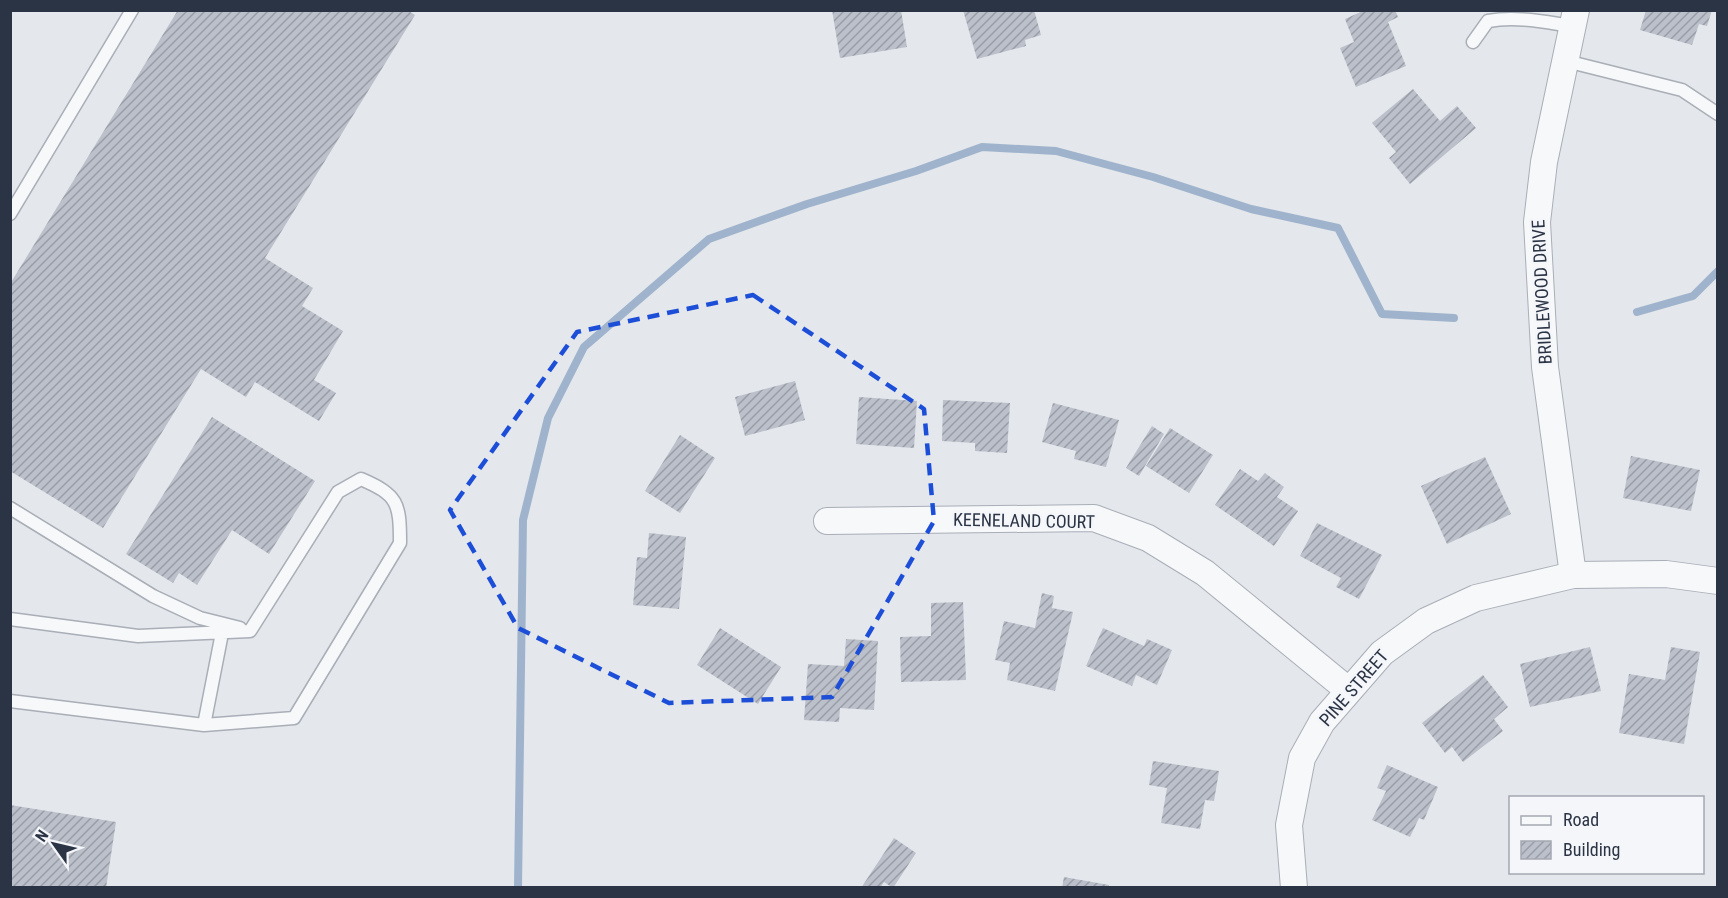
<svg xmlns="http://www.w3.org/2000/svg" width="1728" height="898" viewBox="0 0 1728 898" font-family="'Roboto Condensed',sans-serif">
<defs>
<pattern id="building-hatch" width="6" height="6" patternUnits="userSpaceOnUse" patternTransform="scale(1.5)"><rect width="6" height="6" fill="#bbc0ca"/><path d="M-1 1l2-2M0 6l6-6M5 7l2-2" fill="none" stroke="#989da6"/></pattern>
</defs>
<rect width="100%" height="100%" fill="#e4e7ec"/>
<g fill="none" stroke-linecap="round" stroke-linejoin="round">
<path stroke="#9fb4cc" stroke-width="8" d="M1637,312L1693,296L1718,271
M518,888L523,520L548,418L584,347L709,239L807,204L916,171L982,147L1056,151L1153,177L1251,209L1338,228L1382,314L1454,318"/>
</g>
<path fill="url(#building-hatch)" d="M178,10H407L415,15L265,258L313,288L302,306L343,331L314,380L336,393L319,421L255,382L246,397L201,369L103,528L10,471V284Z
M832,10H901L907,47L840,58Z
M963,10H1034L1041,35L1025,40L1026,46L977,59Z
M1365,10H1395L1398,17L1388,22L1406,66L1356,87L1340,48L1354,42L1345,19Z
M1646,10H1712L1707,26L1699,24L1692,45L1640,30Z
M1413,89L1440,121L1457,106L1476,128L1410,184L1389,158L1396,152L1372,123Z
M795,381L805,420L745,436L735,397Z
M859,397L917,401L914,448L856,444Z
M943,400L1010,403L1007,453L975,451V443L942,441Z
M1053,403L1119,420L1106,467L1074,459L1076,451L1042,442Z
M212,417L315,481L269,554L232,530L197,585L179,573L173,583L126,554Z
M1152,426L1164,434L1139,476L1126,468Z
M1170,428L1213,455L1189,493L1146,466Z
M680,435L715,458L680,513L645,491Z
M1631,456L1700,470L1691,511L1623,498Z
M1485,457L1511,514L1447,544L1421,486Z
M1240,469L1258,481L1265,473L1284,487L1277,497L1298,511L1274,546L1215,505Z
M1317,523L1382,555L1359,599L1336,587L1341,578L1300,556Z
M649,533L686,537L679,609L633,605L637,557L647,558Z
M1042,593L1054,596L1052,608L1073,612L1055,691L1007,680L1010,663L995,660L1004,621L1035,628Z
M963,602L966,680L901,682L900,637L931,636V603Z
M720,628L781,667L758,704L697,665Z
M1103,628L1144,646L1147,639L1172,650L1157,685L1136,675L1132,686L1086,666Z
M846,639L878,641L874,710L840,708L839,722L804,720L808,664L844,666Z
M1590,647L1601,691L1530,707L1520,664Z
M1671,647L1700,652L1684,744L1619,733L1629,674L1665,680Z
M1483,675L1508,707L1494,719L1503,731L1463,762L1452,747L1445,753L1422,723Z
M1153,761L1219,771L1214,801L1205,800L1200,829L1161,823L1167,788L1149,785Z
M1387,765L1438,787L1424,820L1419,818L1410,837L1372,820L1386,791L1377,788Z
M10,805L116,822L106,888H10Z
M894,838L916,853L893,888L884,882L880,888H861Z
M1064,877L1109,885V888H1062Z"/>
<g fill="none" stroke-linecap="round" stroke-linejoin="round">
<defs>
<path id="lane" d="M1473,42L1488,21C1517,16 1544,22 1572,26
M1566,61L1682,90L1718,114
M10,214L132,10
M10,508L153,596L200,618L240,628
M10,619L138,636L250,631L338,492L361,479C398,495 400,503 400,543L294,718L204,725L10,701
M204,725L222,633"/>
<path id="street" d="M827,521L1094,518L1148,538L1205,573L1348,690
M1573,575L1545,367L1537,222L1544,162L1576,10
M1294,888L1289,825L1302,758L1322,722L1382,653L1426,621L1476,598L1573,575L1666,574L1718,581"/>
</defs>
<use href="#lane" stroke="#a9aeb7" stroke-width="15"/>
<use href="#street" stroke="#a9aeb7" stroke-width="28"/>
<use href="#lane" stroke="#f7f8fa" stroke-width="12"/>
<use href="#street" stroke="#f7f8fa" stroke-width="26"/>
</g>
<path fill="none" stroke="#1d4ed8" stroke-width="4.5" stroke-dasharray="12 8" stroke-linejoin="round" d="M753,295L924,409L934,521L832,697L669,703L518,628L450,510L577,332Z"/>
<g text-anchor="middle" stroke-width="5" stroke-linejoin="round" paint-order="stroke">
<g font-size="18" fill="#2b3445" stroke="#f4f6f9">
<text transform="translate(1542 292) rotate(-93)" y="6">BRIDLEWOOD DRIVE</text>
<text transform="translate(1024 521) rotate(1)" y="6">KEENELAND COURT</text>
<text transform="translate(1354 688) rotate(-49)" y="6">PINE STREET</text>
</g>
</g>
<rect width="1728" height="898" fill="none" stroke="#2b3445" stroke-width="24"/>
<rect x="1509" y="796" width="195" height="78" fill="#f4f6f9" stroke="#a4a8b1" stroke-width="1.5"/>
<rect x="1521" y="816" width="30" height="9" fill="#f7f8fa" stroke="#a4a8b1" stroke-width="1.5"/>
<text x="1563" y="826" font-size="18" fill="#2b3445">Road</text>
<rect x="1521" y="841" width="30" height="18" fill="url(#building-hatch)" stroke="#a4a8b1" stroke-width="1.5"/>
<text x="1563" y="856" font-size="18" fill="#2b3445">Building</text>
<g transform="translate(54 844) rotate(304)" stroke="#f4f6f9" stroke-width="4.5" paint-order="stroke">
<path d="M0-4.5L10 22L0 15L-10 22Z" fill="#2b3445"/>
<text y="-9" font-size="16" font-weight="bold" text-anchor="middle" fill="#2b3445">N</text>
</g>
</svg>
